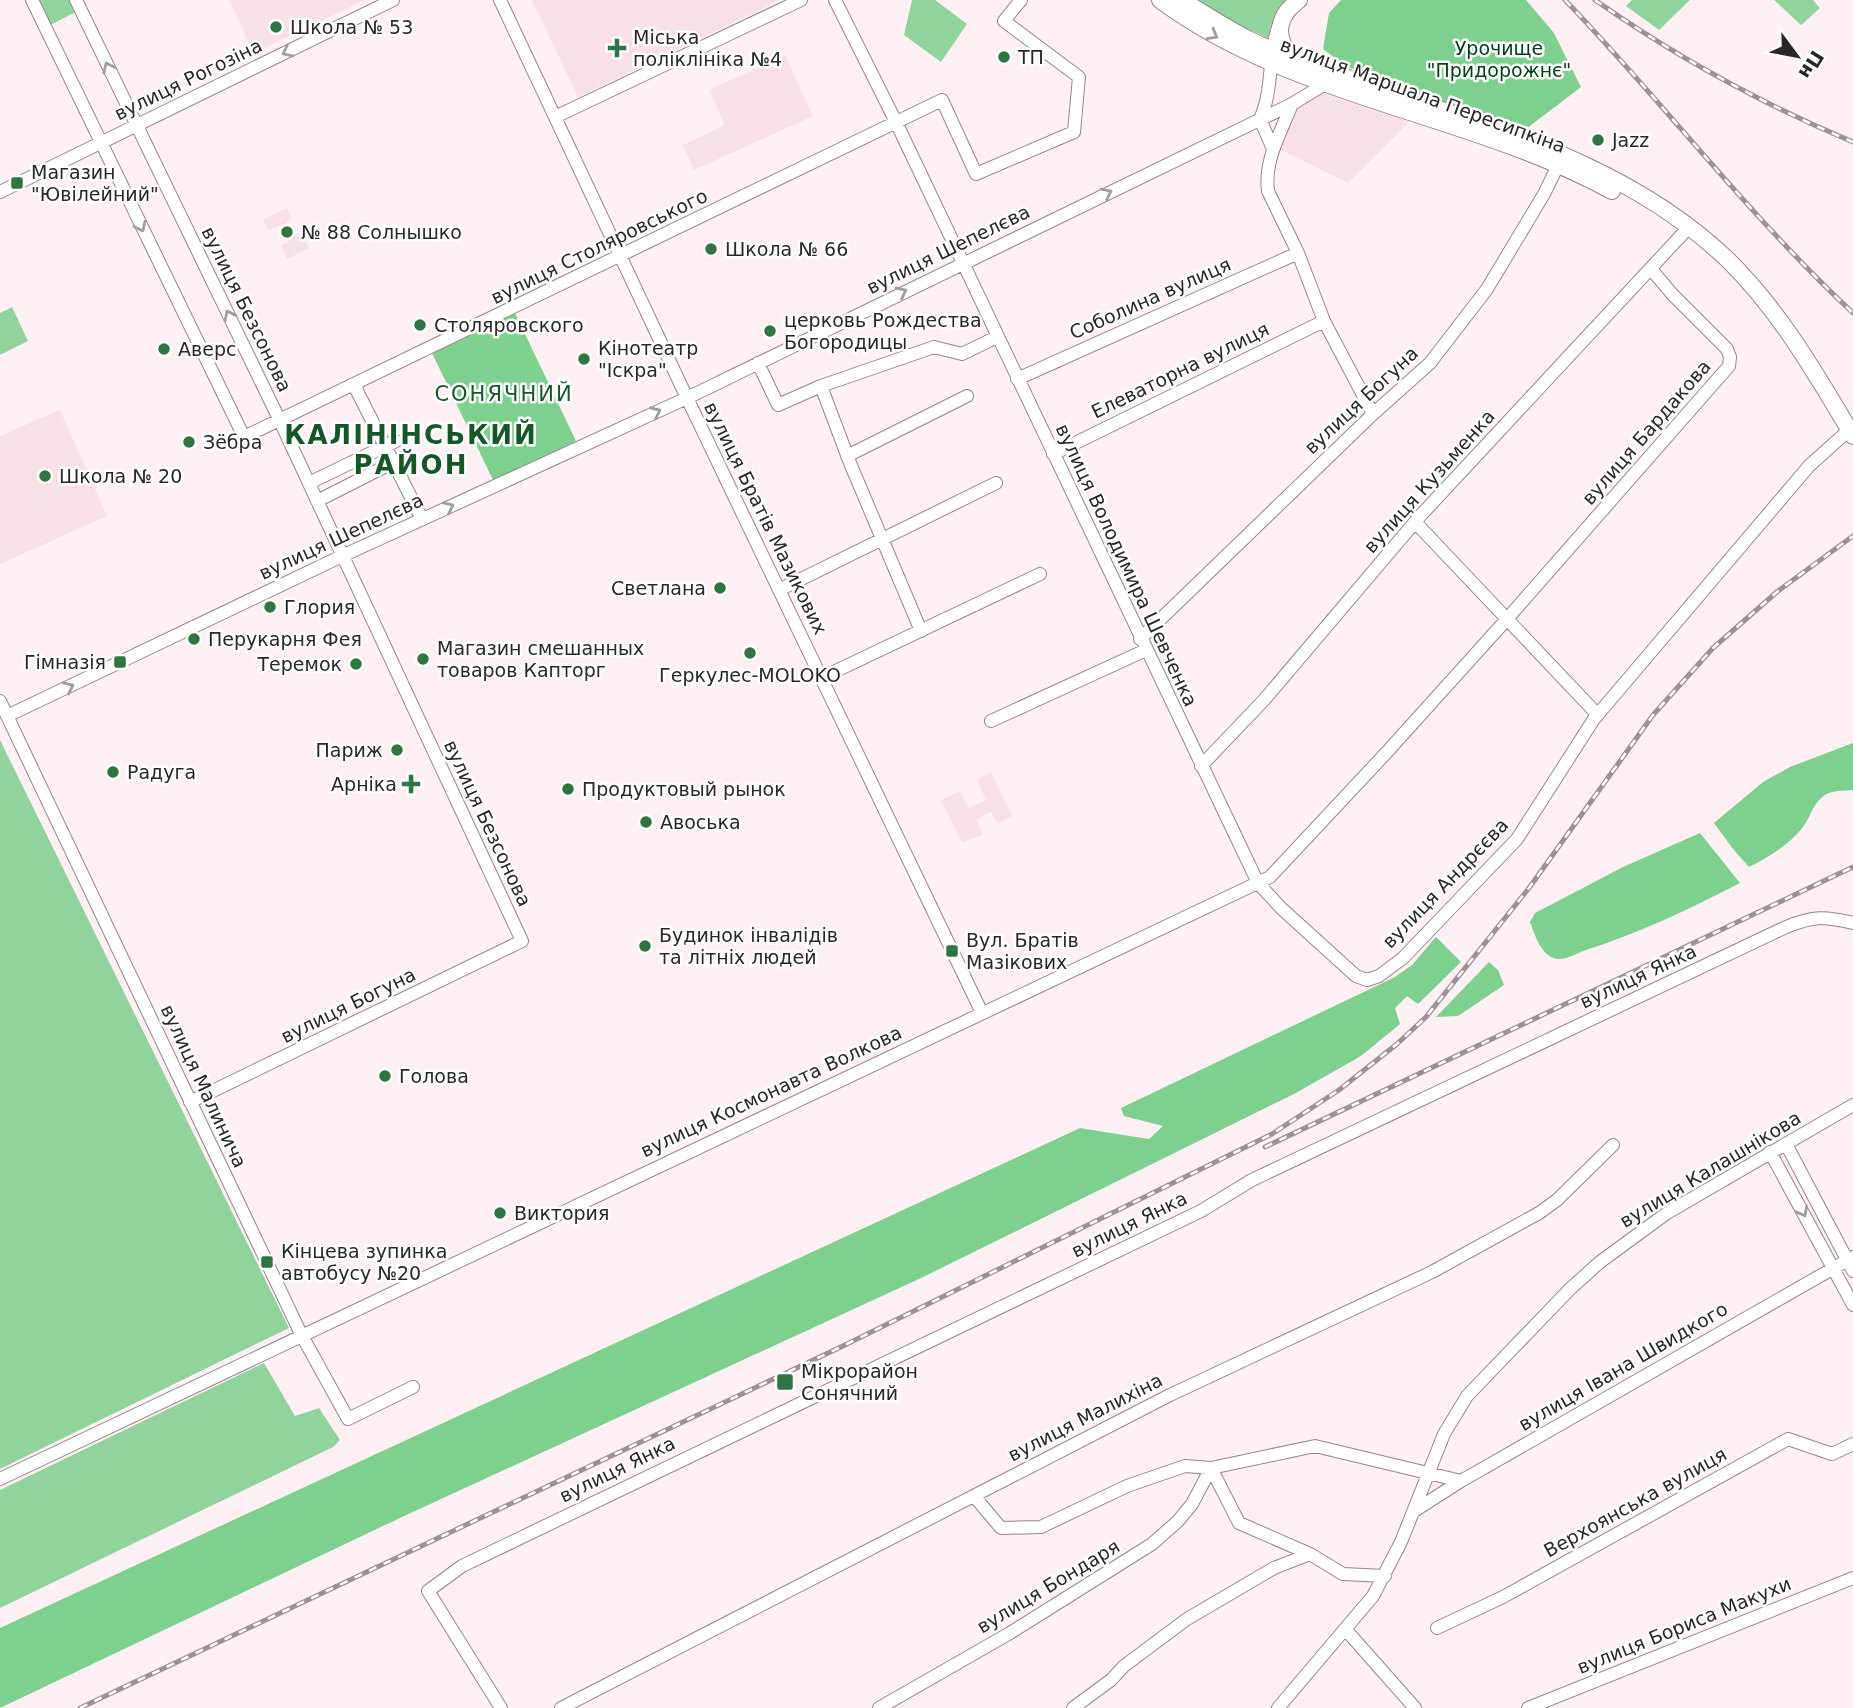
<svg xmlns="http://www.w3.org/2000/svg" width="1853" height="1708" viewBox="0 0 1853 1708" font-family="'DejaVu Sans',sans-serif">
<rect width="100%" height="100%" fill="#fef0f3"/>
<path fill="#f8e1e6" d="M229,0H365L254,53Z
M532,0H780L578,97Z
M785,55L813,116L694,170L683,145L725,125L709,90Z
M1322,93L1409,122L1348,183L1281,150L1284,116Z
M287,208L292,219L286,223L293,237L302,234L309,248L287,259L281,246L289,242L281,225L268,230L263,220Z
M60,410L107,516L0,564V436Z
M991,772L1012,816L998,824L991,812L976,820L983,834L962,843L941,800L960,791L968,808L986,800L977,780Z"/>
<path fill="#91d39d" d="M38,0H72L78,11L50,25Z
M912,0H935L967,24L941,62L904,35Z
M1195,0H1287L1272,23L1268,38L1222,17Z
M1632,0H1690L1659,30L1626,6Z
M1774,0H1813L1820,8L1801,25Z
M12,307L28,341L0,355V313Z
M0,740L289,1328L0,1469Z
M264,1363L295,1416L319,1408L340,1440L333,1447L0,1608V1490Z"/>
<path fill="#7dd08e" d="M1341,0H1526L1554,33L1581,87L1522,132L1471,109L1435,100L1364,74L1344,65L1323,49L1329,13Z
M515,313L576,441L493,480L432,353Z
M1853,743V790C1845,791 1832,790 1825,795C1813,803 1811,816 1803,827C1789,845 1769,857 1749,867L1733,849L1714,823L1763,782L1790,767Z
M1700,833L1740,883C1689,909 1638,934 1583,951C1576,954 1565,960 1558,959C1541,957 1535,935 1530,922L1535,913L1623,867Z
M1436,937L1461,962L1418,1004L1407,996L1395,1008L1400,1024L1361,1056L1294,1094L919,1279L402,1517L0,1708V1628L1080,1128L1149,1139L1163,1126L1124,1116L1121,1108L1395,977L1412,965Z
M1489,962L1498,970L1504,985L1458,1016L1436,1017Z"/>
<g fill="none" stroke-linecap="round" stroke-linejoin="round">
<defs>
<path id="minor" d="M32,0L244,437L942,100L976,174L1074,132L1079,77L1004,21L1021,0
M76,0L280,421L522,941L190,1102
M500,0L687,398L982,1013
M835,0L896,122L1258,883L1281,908L1356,976L1367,980L1379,976L1403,958L1517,839L1594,719L1809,466L1849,430
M1292,104C1281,132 1264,160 1268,191L1298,253L1324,321L1373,414
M555,117L801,0
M1260,119C1274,89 1267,56 1279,25
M1260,119L1273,149
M0,192L393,0
M758,363L778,405L821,386L934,347L962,354L997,337
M1017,379L1298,253
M354,385L422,519
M821,386L850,463L921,631
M1053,454L1324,321
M847,456L967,396
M309,483L396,441
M317,501L404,457
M1415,522L1598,715
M779,590L996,483
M1140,639L1373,414L1430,363L1487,289L1544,194L1562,157
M821,678L1040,574
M0,701L301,1334L348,1419L413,1387
M7,716L342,556L687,398L1292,104L1325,84
M991,721L1146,650
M1201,766L1264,700L1421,515L1690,226
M1786,1144L1853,1271
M1770,1152L1853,1305
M0,1479L1270,877L1387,752L1507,619L1729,366L1730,357L1727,349L1672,294L1651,269
M974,1496L1001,1528L1041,1527L1127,1486L1185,1466L1211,1468L1239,1523L1310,1554
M1414,1511L1461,1481L1853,1257
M1437,1628L1503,1597L1788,1439L1832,1454L1853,1444
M1346,1630L1415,1708
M501,1708L428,1591L462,1566L1201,1211L1252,1180L1786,927C1813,916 1825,916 1853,923
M561,1708L1170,1395L1432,1272L1539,1213L1557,1200L1613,1145
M879,1708L1010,1633L1152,1544L1178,1521L1192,1504L1211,1468L1315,1446L1461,1481
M1073,1708L1111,1680L1124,1666L1187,1619L1274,1568L1310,1554L1343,1574L1385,1576
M1278,1708L1373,1596L1401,1542L1444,1434L1467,1396L1570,1289L1600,1262L1667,1213L1853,1105
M1528,1708L1853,1578"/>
<path id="major" d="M1160,0C1294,99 1467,112 1612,191
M1181,0C1204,13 1226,28 1250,40C1274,52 1299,60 1324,69C1463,122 1617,153 1728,260C1780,311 1816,374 1853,436
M1291,57C1274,36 1277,16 1299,0"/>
</defs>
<use href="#minor" stroke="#94878a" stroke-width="14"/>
<use href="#major" stroke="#94878a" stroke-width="18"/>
<use href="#minor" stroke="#fff" stroke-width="12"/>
<use href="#major" stroke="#fff" stroke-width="16"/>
<defs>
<path id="rail" d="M1565,0C1663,102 1749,216 1853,313
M1595,0C1675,56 1762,104 1853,142
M1265,1147L1853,867
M80,1708L845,1345L1272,1134L1339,1090L1397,1044L1426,1017L1529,888L1653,715L1713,648L1778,591L1853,536"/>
</defs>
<use href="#rail" stroke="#9c9294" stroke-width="5"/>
<use href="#rail" stroke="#fff" stroke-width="2.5" stroke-dasharray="8" stroke-linecap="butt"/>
</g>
<defs><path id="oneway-chevron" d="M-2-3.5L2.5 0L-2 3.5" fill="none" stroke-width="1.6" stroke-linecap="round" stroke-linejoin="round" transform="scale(1.75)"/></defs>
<g stroke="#a09d9e">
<use href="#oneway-chevron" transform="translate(1213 35) rotate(30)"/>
<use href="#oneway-chevron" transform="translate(287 52) rotate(154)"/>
<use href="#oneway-chevron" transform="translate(108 67) rotate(-115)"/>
<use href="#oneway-chevron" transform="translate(1107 193) rotate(-26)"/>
<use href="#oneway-chevron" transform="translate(141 227) rotate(64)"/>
<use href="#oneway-chevron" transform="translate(902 292) rotate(-26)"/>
<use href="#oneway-chevron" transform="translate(229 315) rotate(-116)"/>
<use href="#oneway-chevron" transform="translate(656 412) rotate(-25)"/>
<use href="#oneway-chevron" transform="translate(449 507) rotate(-25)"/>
<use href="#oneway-chevron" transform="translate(69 687) rotate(-25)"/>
<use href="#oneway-chevron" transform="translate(1803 1212) rotate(62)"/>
</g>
<g fill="#2f7541" stroke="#fff" stroke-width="2.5">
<circle cx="276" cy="27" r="7"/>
<path d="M613.5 37.5h7v7h7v7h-7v7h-7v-7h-7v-7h7z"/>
<circle cx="1004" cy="57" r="7"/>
<circle cx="1598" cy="140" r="7"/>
<rect x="10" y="176" width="14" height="14" rx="3.5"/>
<circle cx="287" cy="232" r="7"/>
<circle cx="711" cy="249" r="7"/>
<circle cx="420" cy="325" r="7"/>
<circle cx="770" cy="331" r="7"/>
<circle cx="164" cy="349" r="7"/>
<circle cx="584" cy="359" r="7"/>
<circle cx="189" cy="442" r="7"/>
<circle cx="45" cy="476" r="7"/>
<circle cx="720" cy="588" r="7"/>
<circle cx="270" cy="607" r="7"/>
<circle cx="194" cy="639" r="7"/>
<circle cx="750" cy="653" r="7"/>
<circle cx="423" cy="659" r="7"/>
<rect x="113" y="655" width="14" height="14" rx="3.5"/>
<circle cx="356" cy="664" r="7"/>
<circle cx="397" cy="750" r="7"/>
<circle cx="113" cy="772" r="7"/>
<path d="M407.5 773.5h7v7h7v7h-7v7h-7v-7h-7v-7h7z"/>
<circle cx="568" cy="789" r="7"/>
<circle cx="646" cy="822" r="7"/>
<circle cx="645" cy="946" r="7"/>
<rect x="945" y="944" width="14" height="14" rx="3.5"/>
<circle cx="385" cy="1076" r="7"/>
<circle cx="500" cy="1213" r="7"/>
<rect x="260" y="1255" width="14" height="14" rx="3.5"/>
<rect x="776" y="1373" width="18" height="18" rx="3.5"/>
</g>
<g text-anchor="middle" stroke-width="5" stroke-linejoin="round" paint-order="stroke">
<g font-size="19" fill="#2b2627" stroke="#fff" text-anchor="start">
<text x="290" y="34">Школа № 53</text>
<text x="633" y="44">Міська<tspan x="633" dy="22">поліклініка №4</tspan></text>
<text x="1018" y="64">ТП</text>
<text x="1612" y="147">Jazz</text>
<text x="31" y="179">Магазин<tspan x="31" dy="22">"Ювілейний"</tspan></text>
<text x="301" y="239">№ 88 Солнышко</text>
<text x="725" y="256">Школа № 66</text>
<text x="784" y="327">церковь Рождества<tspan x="784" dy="22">Богородицы</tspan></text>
<text x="434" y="332">Столяровского</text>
<text x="598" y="355">Кінотеатр<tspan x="598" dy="22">"Іскра"</tspan></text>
<text x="178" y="356">Аверс</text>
<text x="203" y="449">Зёбра</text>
<text x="59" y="483">Школа № 20</text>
<text x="706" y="595" text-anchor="end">Светлана</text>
<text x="284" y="614">Глория</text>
<text x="208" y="646">Перукарня Фея</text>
<text x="437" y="655">Магазин смешанных<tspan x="437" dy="22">товаров Капторг</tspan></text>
<text x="106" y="669" text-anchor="end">Гімназія</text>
<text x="342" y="671" text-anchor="end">Теремок</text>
<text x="750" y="682" text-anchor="middle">Геркулес-MOLOKO</text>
<text x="383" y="757" text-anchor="end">Париж</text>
<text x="127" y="779">Радуга</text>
<text x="397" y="791" text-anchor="end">Арніка</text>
<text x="582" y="796">Продуктовый рынок</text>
<text x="660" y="829">Авоська</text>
<text x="659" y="942">Будинок інвалідів<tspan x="659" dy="22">та літніх людей</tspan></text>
<text x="966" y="947">Вул. Братів<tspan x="966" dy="22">Мазікових</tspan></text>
<text x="399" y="1083">Голова</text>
<text x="514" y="1220">Виктория</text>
<text x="281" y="1258">Кінцева зупинка<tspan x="281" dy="22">автобусу №20</tspan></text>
<text x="801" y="1378">Мікрорайон<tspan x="801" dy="22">Сонячний</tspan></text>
</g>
<g font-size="19" fill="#003f16" stroke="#fff">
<text x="1499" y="55">Урочище<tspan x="1499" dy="22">"Придорожнє"</tspan></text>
</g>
<g font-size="19" fill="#2b2627" stroke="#fff">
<text transform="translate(188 79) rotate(-26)" y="7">вулиця Рогозіна</text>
<text transform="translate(1423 95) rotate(20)" y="7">вулиця Маршала Пересипкіна</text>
<text transform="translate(599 246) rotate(-26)" y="7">вулиця Столяровського</text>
<text transform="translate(948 249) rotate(-26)" y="7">вулиця Шепелєва</text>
<text transform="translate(1150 298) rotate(-24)" y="7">Соболина вулиця</text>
<text transform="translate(247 309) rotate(64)" y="7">вулиця Безсонова</text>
<text transform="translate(1180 370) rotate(-26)" y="7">Елеваторна вулиця</text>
<text transform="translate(1361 400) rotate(-43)" y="7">вулиця Богуна</text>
<text transform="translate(1646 432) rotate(-49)" y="7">вулиця Бардакова</text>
<text transform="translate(1429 481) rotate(-48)" y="7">вулиця Кузьменка</text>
<text transform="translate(766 518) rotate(64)" y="7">вулиця Братів Мазикових</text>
<text transform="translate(341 536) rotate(-25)" y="7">вулиця Шепелєва</text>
<text transform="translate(1127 565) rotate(65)" y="7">вулиця Володимира Шевченка</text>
<text transform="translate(488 823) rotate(65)" y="7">вулиця Безсонова</text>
<text transform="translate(1445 883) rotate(-46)" y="7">вулиця Андрєєва</text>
<text transform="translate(1638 976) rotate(-25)" y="7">вулиця Янка</text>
<text transform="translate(348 1005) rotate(-26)" y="7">вулиця Богуна</text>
<text transform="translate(204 1086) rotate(65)" y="7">вулиця Малинича</text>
<text transform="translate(771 1091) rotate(-25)" y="7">вулиця Космонавта Волкова</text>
<text transform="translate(1710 1169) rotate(-31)" y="7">вулиця Калашнікова</text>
<text transform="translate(1129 1224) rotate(-26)" y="7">вулиця Янка</text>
<text transform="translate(1623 1366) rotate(-30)" y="7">вулиця Івана Швидкого</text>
<text transform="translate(1085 1417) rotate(-27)" y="7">вулиця Малихіна</text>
<text transform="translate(617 1469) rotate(-26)" y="7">вулиця Янка</text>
<text transform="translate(1635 1502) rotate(-29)" y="7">Верхоянська вулиця</text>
<text transform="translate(1048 1586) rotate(-31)" y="7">вулиця Бондаря</text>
<text transform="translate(1684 1625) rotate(-22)" y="7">вулиця Бориса Макухи</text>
</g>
<g font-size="21" letter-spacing="2" fill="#145729" stroke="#fff">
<text x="504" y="401">СОНЯЧНИЙ</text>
</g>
<g font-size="26" font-weight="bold" letter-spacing="2" fill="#145729" stroke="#fff">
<text x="411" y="444">КАЛІНІНСЬКИЙ<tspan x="411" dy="30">РАЙОН</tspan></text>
</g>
</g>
<g transform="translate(1797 56) rotate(122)" stroke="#ffffff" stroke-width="5" paint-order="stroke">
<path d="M0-5L12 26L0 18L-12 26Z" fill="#2b2627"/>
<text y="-10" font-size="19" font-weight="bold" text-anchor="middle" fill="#2b2627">Пн</text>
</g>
</svg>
